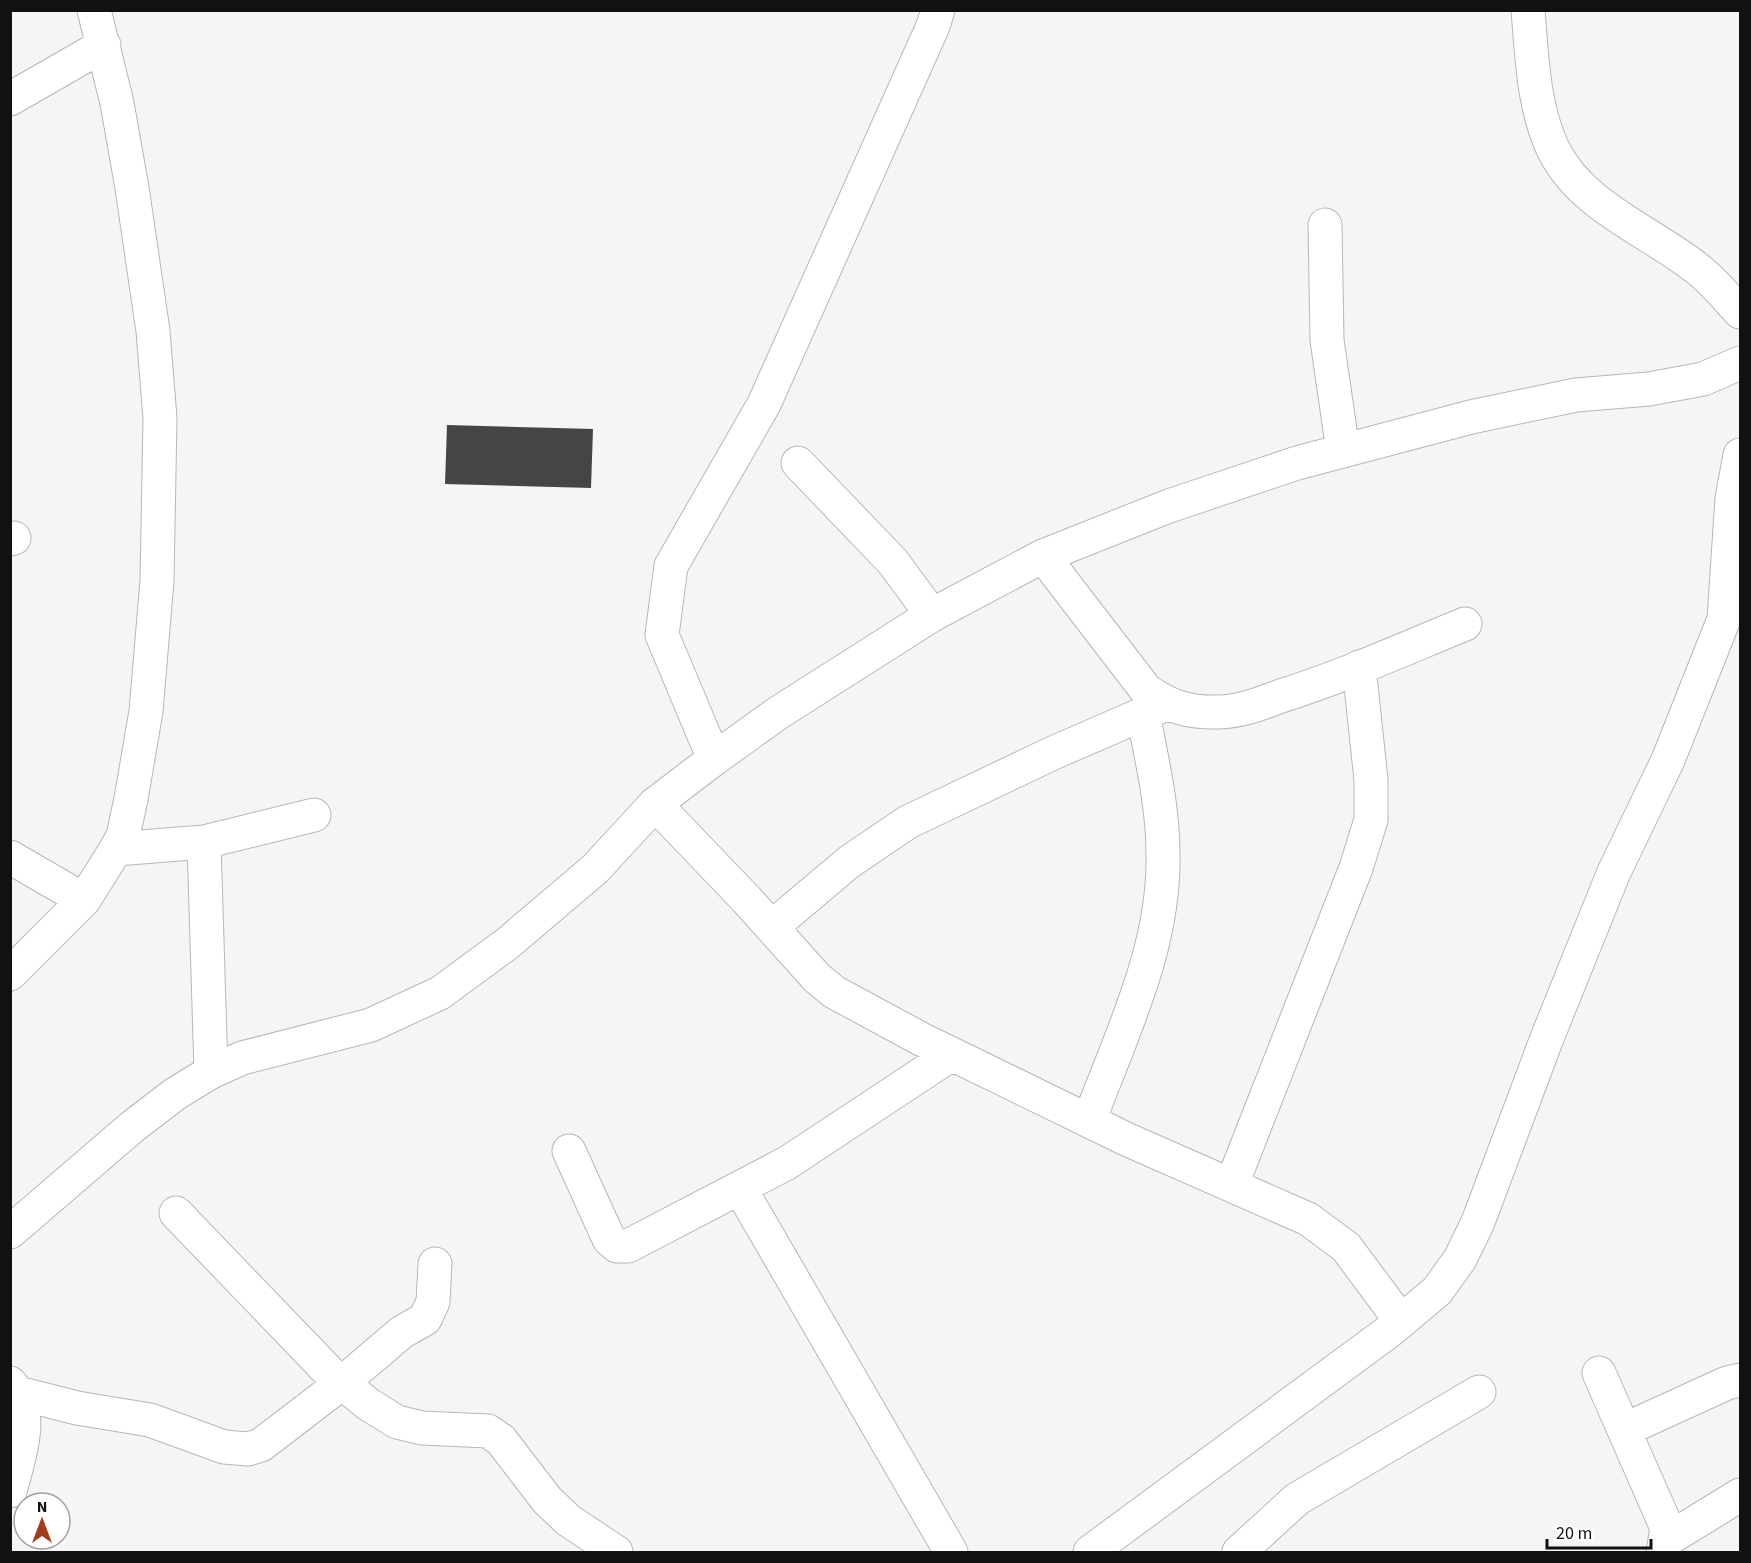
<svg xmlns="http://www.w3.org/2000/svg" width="1751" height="1563" viewBox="0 0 1751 1563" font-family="'Source Sans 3',sans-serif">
<rect width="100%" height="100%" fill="#f5f5f7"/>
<path fill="#464544" d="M447,425L593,429L591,488L445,484Z"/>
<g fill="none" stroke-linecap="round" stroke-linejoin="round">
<defs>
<path id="street" d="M1528,10C1532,57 1533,106 1553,149C1582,208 1651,231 1699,270C1714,282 1727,298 1740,312
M10,99L104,45
M1325,225L1327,340L1343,451
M798,463L893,562L932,615
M10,539L14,538
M1043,556L1146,690C1170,707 1189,713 1219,712C1240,712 1262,703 1281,696C1344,676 1404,649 1465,624
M714,759L662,635L671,566L764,404L933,26L938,10
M655,804L747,900L817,978L834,992L921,1039L1126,1139L1308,1219L1346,1247L1401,1321
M204,842L211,1072
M116,849L204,842L314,815
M10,857L84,900
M772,927L849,862L908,822L1053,753L1166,704
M10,974L84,900L116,849L123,836L131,799L146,711L157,581L160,418L153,331L132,188L117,103L94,10
M1089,1121C1121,1035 1165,948 1163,854C1163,807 1152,760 1143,714
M569,1151L609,1239L617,1246H628L787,1163L952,1054
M1232,1184L1356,868L1371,820V780L1359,667
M741,1190L951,1552
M176,1213L330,1373L368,1404L397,1422L422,1428L488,1431L501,1440L547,1500L568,1520L616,1552
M1599,1373L1667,1528L1663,1552
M10,1383C36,1413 19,1457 10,1491
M18,1393L77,1408L150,1420L224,1447L248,1449L261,1445L342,1383L402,1332L425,1319L433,1302L435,1264
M1624,1430L1727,1383L1740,1380
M1665,1541L1740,1495
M1090,1552L1388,1332L1437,1291L1460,1259L1478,1222L1547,1038L1614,872L1668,760L1724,619L1732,498L1740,455
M1239,1552L1297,1499L1479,1392"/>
<path id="secondary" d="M10,1232L132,1127L175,1094L211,1072L242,1058L371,1025L440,993L508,943L595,869L655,804L714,759L778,713L932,615L1043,556L1169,506L1297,463L1471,417L1576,395L1649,389L1703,379L1740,363"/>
</defs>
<use href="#street" stroke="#b7b7b9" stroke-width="35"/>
<use href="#secondary" stroke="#b7b7b9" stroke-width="35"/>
<use href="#street" stroke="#fff" stroke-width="33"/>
<use href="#secondary" stroke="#fff" stroke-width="33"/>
</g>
<rect width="1751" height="1563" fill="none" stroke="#111112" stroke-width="24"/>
<g transform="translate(42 1521)"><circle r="28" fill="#ffffff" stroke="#a0a0a0" stroke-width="1.5"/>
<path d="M0-4.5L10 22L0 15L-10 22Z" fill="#a33c18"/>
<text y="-9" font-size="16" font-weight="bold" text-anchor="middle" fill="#111112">N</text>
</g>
<path d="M1547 1539v9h104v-9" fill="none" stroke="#111112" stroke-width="3"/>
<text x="1556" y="1539" font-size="18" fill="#111112" stroke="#ffffff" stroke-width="4.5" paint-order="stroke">20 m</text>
</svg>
